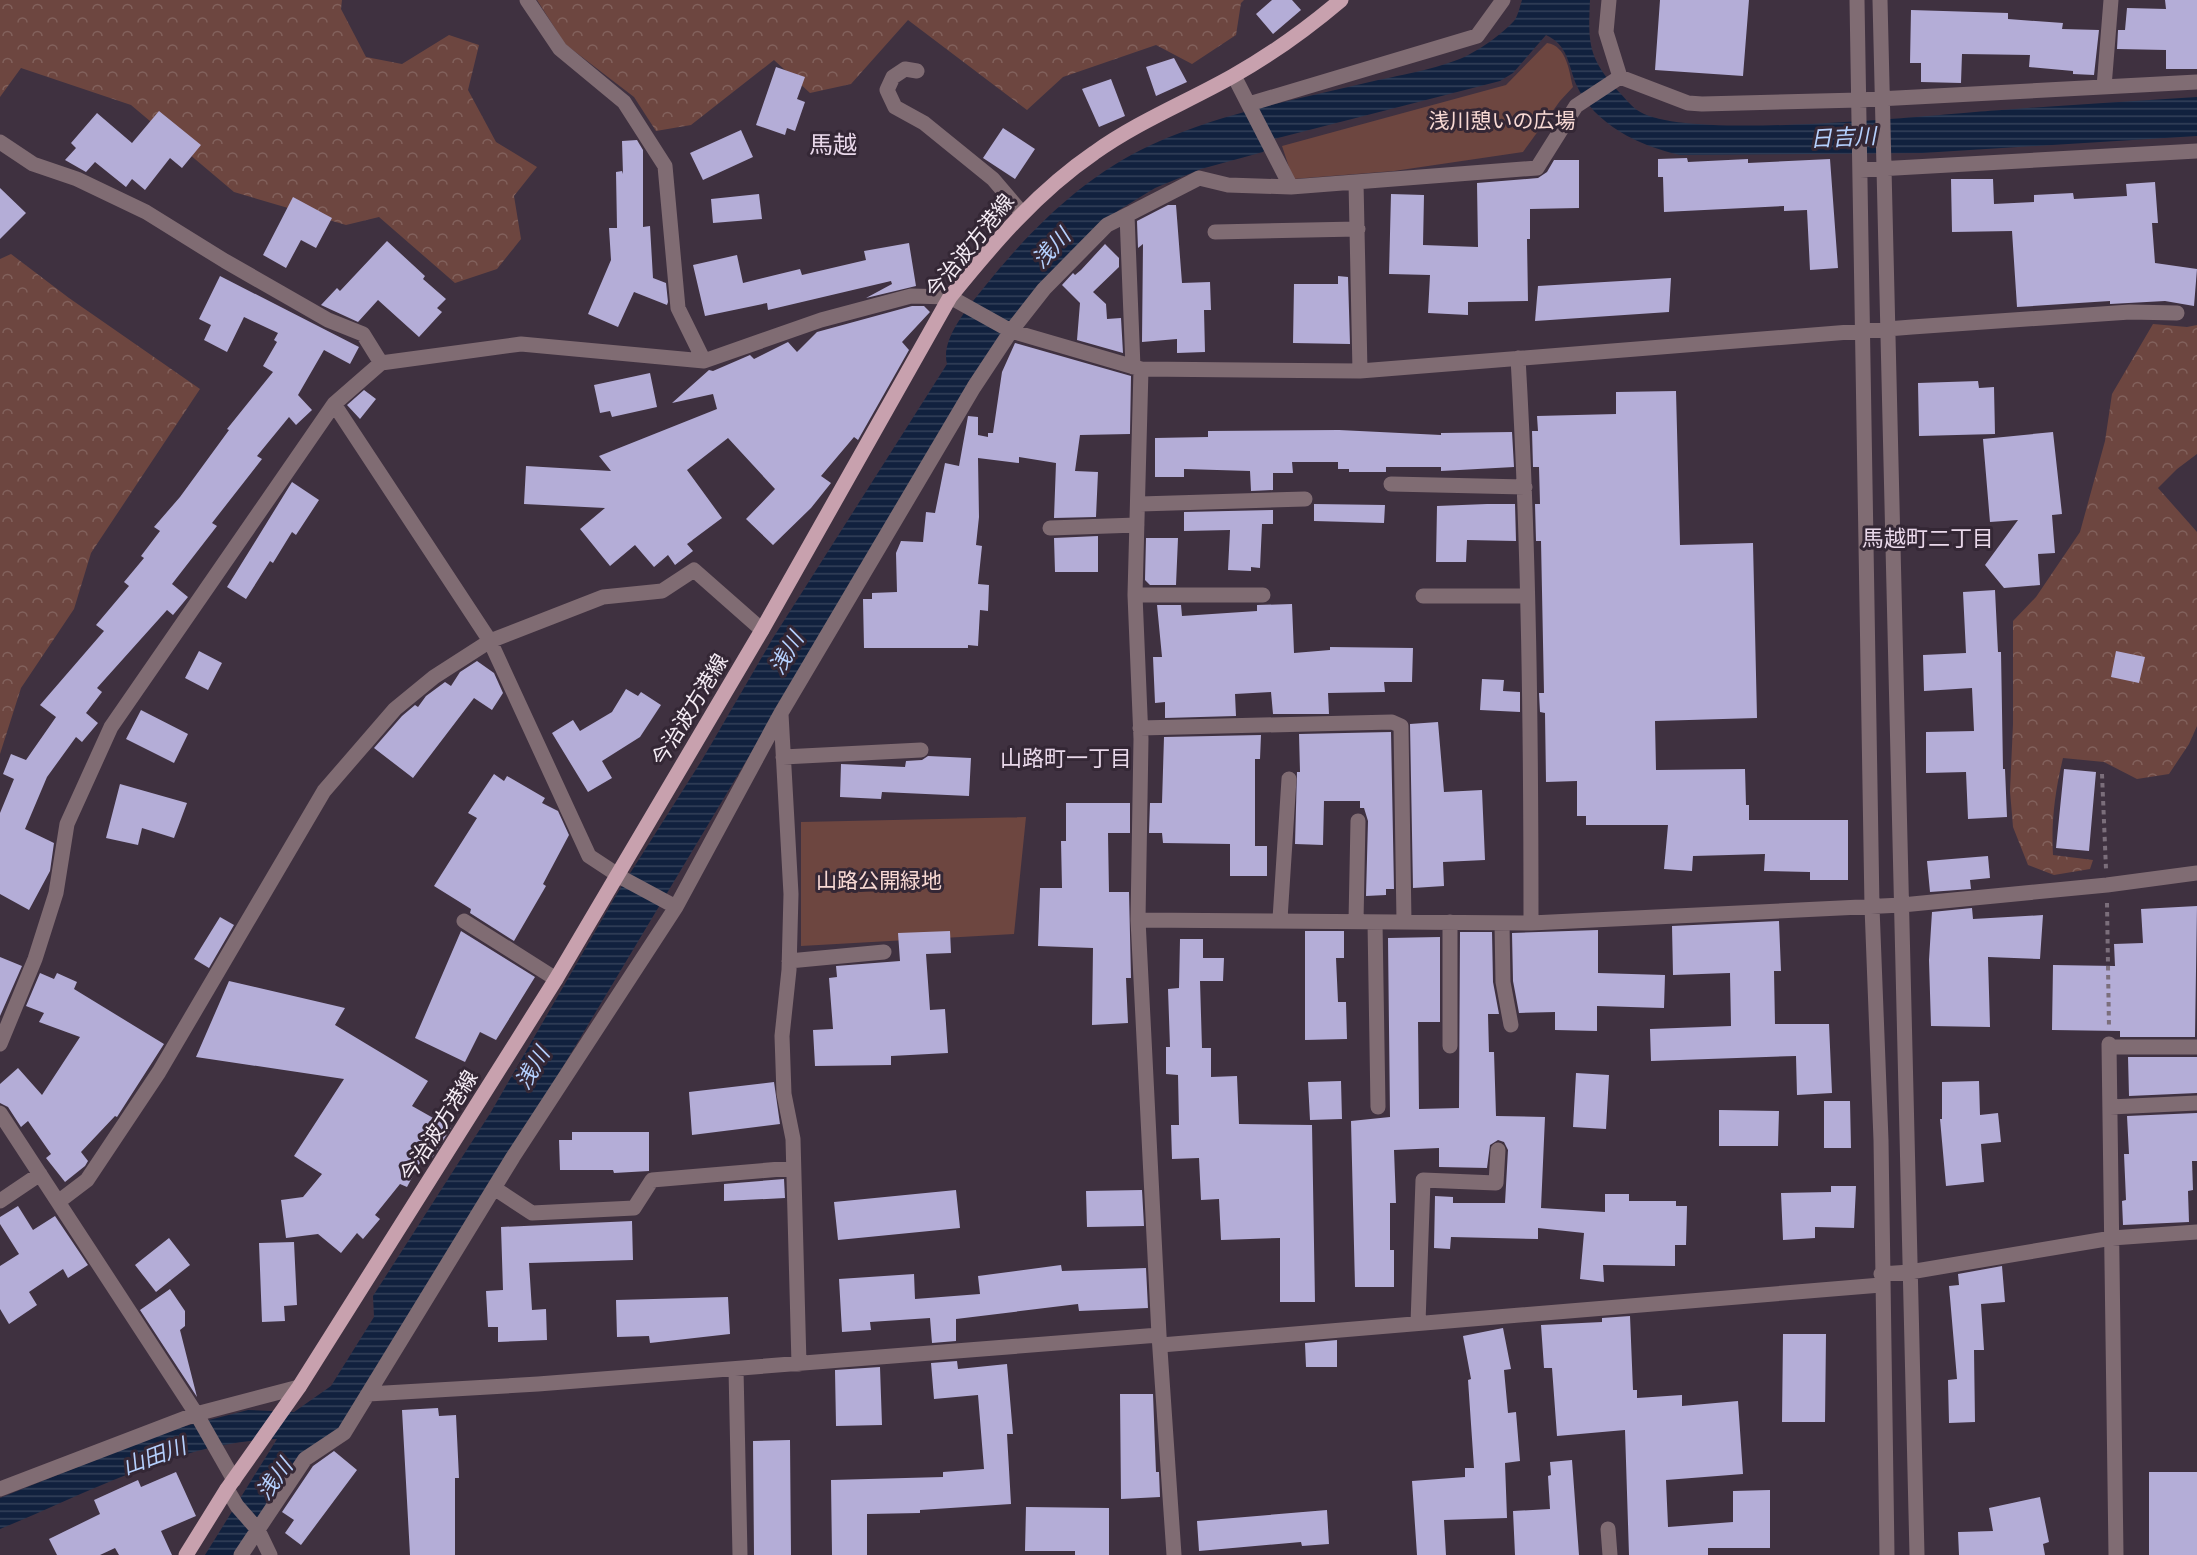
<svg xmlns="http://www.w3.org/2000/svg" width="2197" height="1555" viewBox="0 0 2197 1555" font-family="Karla,'Noto Sans JP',sans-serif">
<defs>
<pattern id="forest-crowns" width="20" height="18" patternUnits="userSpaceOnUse" patternTransform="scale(1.5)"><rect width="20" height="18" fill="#6d4640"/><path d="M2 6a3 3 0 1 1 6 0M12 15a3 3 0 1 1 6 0" fill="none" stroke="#82615c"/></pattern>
<pattern id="water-rules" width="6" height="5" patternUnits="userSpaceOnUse" patternTransform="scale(1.5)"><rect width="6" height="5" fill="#11213e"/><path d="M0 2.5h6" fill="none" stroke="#34415a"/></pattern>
</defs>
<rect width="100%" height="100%" fill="#3f3140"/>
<path fill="#6d4640" d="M1547,43C1567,46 1569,71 1573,87L1560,101L1523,152L1394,171L1293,179L1282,146L1506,85Z
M1026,817L1014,934L801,946V822Z"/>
<path fill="url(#forest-crowns)" d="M0,0H342L341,9L366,57L402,64L449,35L479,45L468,90L496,142L537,167L514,196L521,239L497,269L455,283L379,217L346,225L234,192L131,105L21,68L0,97Z
M537,0H1244L1241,3L1236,35L1192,64L1156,45L1063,77L1027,110L908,20L851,84L810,93L774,60L691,125L656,131L634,97L565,44Z
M11,254L69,298L200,389L91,553L74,609L21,688L0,754V259Z
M2153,324L2187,327L2197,325V454L2177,469L2158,488L2197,532V726L2189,744L2169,774L2137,779L2104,762L2063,758C2055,791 2051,822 2053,855L2093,860L2090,869L2054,875L2028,865L2013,827L2010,791L2013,724V621L2036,597L2080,532L2105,441L2112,394Z"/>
<path fill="url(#water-rules)" d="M1522,0H1590C1588,43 1588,58 1618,91C1624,97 1630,105 1637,110C1681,143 1938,114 2002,110C2067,105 2132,101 2197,97V136L1922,153L1680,155C1640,146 1594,125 1576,84C1568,64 1568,45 1546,35L1513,73L1500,81L1274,139L1263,152L1201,169L1155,188L1119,210L1053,271L857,576L549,1090L336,1433L234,1555H205L277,1439C181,1441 88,1493 0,1529V1498L170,1430L248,1410L294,1412L331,1386L374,1317L373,1296L491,1112L615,897L702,760L773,638L947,364C940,338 971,304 986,285C1031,229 1084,176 1151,145C1221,113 1299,99 1374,81C1401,75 1447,67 1470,54C1485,46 1503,33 1514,21C1518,16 1520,6 1522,0Z"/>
<path fill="#b4add7" d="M1272,0H1292L1301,10L1273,34L1256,14Z
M1660,0H1749L1743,76L1655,70Z
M2165,0H2197V69H2166V50L2117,49L2118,30H2125L2127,8L2166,9Z
M1911,10L2008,13V19L2063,23L2062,29L2099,30L2094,75L2073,74V71L2029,67L2030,55L1962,54L1961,83L1921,82V63H1910Z
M1174,58L1187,82L1156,96L1146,67Z
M776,67L805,77L797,99L805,102L795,131L787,128L785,135L756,125Z
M1111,79L1125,116L1099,127L1082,89Z
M159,111L201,145L182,168L170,158L145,190L132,179L126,187L95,162L86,172L65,160L76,148L71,143L97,113L132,143Z
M1003,128L1035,149L1015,179L983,158Z
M741,130L753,157L703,180L690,153Z
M637,140L643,150V227L650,226L653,278L666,283L668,302L667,305L634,292L618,327L588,314L611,260L609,228H617L616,172L622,171L623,174L622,141Z
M1687,158L1688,162L1748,159V163L1830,159L1838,268L1810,270L1807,210L1784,211V206L1664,212L1663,177H1658V159Z
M1554,160H1579V208L1530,209V239H1527L1528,301L1468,302V315L1428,313L1430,275L1389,274L1391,194L1424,195L1423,245L1478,247L1477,183L1538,178L1547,172Z
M1951,179H1993L1994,204L2034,202V195L2073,193L2074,199L2127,196L2126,184L2155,182L2158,223H2152L2155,263L2197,269L2194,306L2165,301L2110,304V301L2017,307L2012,231L1952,232Z
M0,188L26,213L0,239Z
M759,194L762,219L713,223L711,199Z
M293,197L332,218L316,248L301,240L286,268L263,255Z
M1168,205H1176L1182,283L1210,282L1211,310H1204L1205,352L1177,353V339L1142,342L1143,244L1138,248L1137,221Z
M387,241L425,276L423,279L446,299L437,308L442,312L419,337L378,300L358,322L321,305L337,288L340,291Z
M909,243L916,286L866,298L892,284L891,281L768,310L767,303L705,316L693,265L737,255L743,283L800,269L802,275L866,260L864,251Z
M1105,244L1119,258V267L1093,292L1106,304L1107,319L1121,318L1123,353L1077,340L1080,303L1062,285L1073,273L1075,275L1081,270Z
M220,276L359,347L350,364L324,350L298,395L312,410L296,425L289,417L257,456L262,459L212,523L217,526L172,584L188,597L173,615L167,610L97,688L102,692L86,713L98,723L82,742L76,737L47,777L25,829L54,843L50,871L29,910L0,894V813L14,779L3,774L11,754L26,760L56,717L40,705L104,631L96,625L129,586L124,582L144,558L141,556L160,531L154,527L180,497L229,430L227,429L273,372L263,366L277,342L274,340L278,333L244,317L227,352L204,340L211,325L199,319Z
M1338,276L1348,277L1350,344L1293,343L1294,284H1338Z
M1671,278L1669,312L1535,321L1538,286Z
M912,306H924L930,312L902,342L909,350L858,440L854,437L821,476L831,483L811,508L773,545L746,519L775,489L728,438L687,470L722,518L687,544L693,551L675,565L668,555L654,567L635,545L610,566L580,529L605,508L524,504L526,466L611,471L599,456L717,409L713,394L672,403L709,370L713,371L750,355L754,359L788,342L797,352L817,332Z
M1015,343L1131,376L1130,434L1080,435L1075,471L1098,472L1096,517L1054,518L1056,463L1019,457V463L978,458L979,517L976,545L982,546L978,584L989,585L988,611L980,610L978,646L968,645V648H864L863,599H872V593L897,592L896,553L901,541L923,542L926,512L935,513L945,463L959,466L968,416L978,417V435L988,437V433H993L1002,372Z
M650,373L657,407L612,417L610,411L600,413L594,385Z
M1978,381L1979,388L1994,387L1995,434L1919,436L1918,383Z
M364,390L376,399L360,419L347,405Z
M1676,391L1680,545L1753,543L1757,718L1655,721L1656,770L1745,769L1746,805H1749V820H1848V880H1810V872L1764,871L1765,854L1693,856L1692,871L1664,869L1668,825H1586V816H1577V781L1546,782L1545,713L1540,712L1539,693H1544L1541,541H1536L1535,504H1540L1539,467H1533L1532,431H1538L1537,416L1616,414V392Z
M1339,430L1441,435V433L1512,432L1514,467L1441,471V467H1386V472H1349V469H1338V462H1292L1293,473H1273V490L1251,491L1250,471L1184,469V477H1155V438L1208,437V431Z
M2053,432L2062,514L2052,515L2055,553L2038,554L2040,585L2004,588L1985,565L2018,520L1990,522L1983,439Z
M292,482L319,500L296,535L292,532L273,563L270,561L246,599L227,587Z
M1314,504L1385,505L1384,523L1314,521Z
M1487,504H1515L1516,541L1467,540L1466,562H1436L1437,506Z
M1273,510V524H1262L1260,568L1251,567V571L1228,570L1230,530L1184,531V512Z
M1098,536V572H1055L1054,538Z
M1146,538H1178L1176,585H1150L1145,580Z
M1995,590L1998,652H2001L2003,769H2005L2007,817L1968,819L1966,772L1926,773V732L1974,731L1972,688L1924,691L1923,655L1966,653L1963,592Z
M1292,604L1294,653L1330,650V647L1413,648L1412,682H1384L1385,692L1328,693L1329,714H1273L1271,692L1235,694L1236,716L1165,718V702L1155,703L1153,657H1162L1157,605H1181L1182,616L1257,611V605Z
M199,651L222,663L208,690L185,678Z
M2116,651L2145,657L2139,683L2111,677Z
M477,661L494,673L503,693L492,710L474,698L413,778L374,748L402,716L415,705L418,707L426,696L445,682L451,686L460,672Z
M1482,679L1504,680L1503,691L1520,692V712L1480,710Z
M626,689L638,696L641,692L661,705L640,737L602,761L612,778L588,792L552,733L573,720L580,731L612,712Z
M141,710L188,734L174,763L126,739Z
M1438,722L1444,792L1482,790L1485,860L1443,862L1444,886L1413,888L1410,724Z
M1391,732L1394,889H1386V895L1366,896L1368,821L1364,808H1360V801H1324L1323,845L1295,844L1297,772H1300L1299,734Z
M1261,735L1260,759H1255V846H1267V876H1230V844L1163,843L1162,833H1149L1150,803H1162L1164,737Z
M928,756L971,758L969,796L882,792L881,799L840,797L841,764L905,767L906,761L922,760Z
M2064,769L2096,772L2089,851L2056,848Z
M494,774L504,781L507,776L545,798L542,803L558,811L569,835L543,884L546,886L514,941L470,913L471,909L434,886L477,818L468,813Z
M120,784L187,803L174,838L142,828L138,845L106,838Z
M1066,803H1130V833H1108L1109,892H1129L1131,978H1126L1128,1023L1092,1025L1093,948L1038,946L1040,888H1062L1061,841H1066Z
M1988,856L1990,878L1970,880L1971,889L1930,892L1927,861Z
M2197,906L2195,1037H2120V1031L2052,1030L2053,965L2115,966L2114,944L2143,943L2141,909Z
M1972,908L1973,919L2043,915L2040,959L1988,957L1990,1027L1931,1026L1929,960L1932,912Z
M220,917L234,925L209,968L194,959Z
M1779,921L1781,971H1774L1775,1024H1829L1832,1093L1797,1095L1796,1056L1651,1061L1650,1029L1731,1026L1730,973L1673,975L1672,926Z
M1598,930V973L1665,975L1664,1008L1597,1006V1031L1555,1030V1012L1519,1013L1513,981L1512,933Z
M461,931L535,977L496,1040L480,1032L465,1062L415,1038Z
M950,931L951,953L926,954L930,1010L945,1009L948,1053L891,1056V1065L815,1066L813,1030L833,1029L829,978L837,977L836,966L900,961L898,933Z
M1305,931H1344V958H1336L1338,1002H1346L1347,1039L1305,1040Z
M1460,932H1492L1493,982L1499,1014H1488L1489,1052H1494L1496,1116L1545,1117L1541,1208L1605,1212V1194H1629V1201H1676V1206H1687L1686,1245H1675V1266L1603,1265L1604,1282L1580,1279L1584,1233L1538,1228V1239L1451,1237L1450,1249L1434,1248L1435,1196L1453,1197V1203H1505L1508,1150L1504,1142L1498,1140L1490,1145L1487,1168L1439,1167V1148L1394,1150L1396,1203H1390V1250H1394V1287H1355L1351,1121L1390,1117L1388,938L1440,937V1022H1418L1419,1109L1459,1108Z
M1180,939H1203V958H1224L1223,981H1200L1202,1048H1211V1077L1237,1076L1239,1124L1312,1125L1315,1302H1280V1238L1221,1240L1219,1199L1201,1200L1199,1158L1172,1159L1171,1125H1179L1178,1075L1166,1074V1047H1170L1168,989L1179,988Z
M0,957L22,966L0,1016Z
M40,973L54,979L57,973L77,982L74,989L164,1044L117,1117L115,1116L81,1152L88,1161L85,1166L65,1182L46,1158L51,1154L28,1121L21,1127L8,1107L0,1103V1084L18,1068L42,1095L80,1037L39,1022L44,1013L26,1006Z
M229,981L345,1008L335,1025L428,1081L412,1106L451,1128L430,1161L423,1157L407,1187L400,1184L375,1215L380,1219L363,1239L357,1233L341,1253L318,1234L286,1238L281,1200L303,1197L322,1174L294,1156L344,1079L196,1057Z
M2128,1057H2197V1093L2129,1096Z
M1576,1073L1609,1075L1606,1129L1573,1127Z
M1341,1081L1342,1119L1310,1120L1308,1082Z
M1979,1081L1980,1115L1998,1113L2001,1142L1981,1144L1984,1182L1946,1186L1940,1119H1942V1082Z
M774,1082L780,1124L692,1135L689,1092Z
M1824,1101H1850L1851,1148H1824Z
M1719,1110L1779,1111L1778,1146H1719Z
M2197,1113V1161H2192L2193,1190L2188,1191L2189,1222L2123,1225L2122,1201L2126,1200L2124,1154H2129L2127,1116Z
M572,1132H649V1171L614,1173L613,1170H560L559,1140H572Z
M784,1179L785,1198L724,1201V1184Z
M1831,1186H1856L1854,1228L1815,1227V1238L1783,1240L1781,1193L1831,1192Z
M956,1190L960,1228L838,1240L834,1202Z
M1142,1190L1144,1226L1087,1227L1086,1191Z
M18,1206L33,1230L55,1216L88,1265L68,1278L63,1269L29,1292L37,1305L9,1324L0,1309V1266L19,1254L0,1224V1217Z
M632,1221L633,1260L529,1263L532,1310L546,1309L547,1340L498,1342V1327H488L486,1291L503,1290L501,1227Z
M169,1238L190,1265L156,1292L135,1265Z
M294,1242L297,1305L284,1306L285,1321L262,1322L259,1243Z
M1061,1265L1062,1271L1146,1268L1148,1308L1079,1311L1078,1304L956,1319V1341L932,1343L930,1318L870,1322L871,1330L842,1332L839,1279L914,1274L915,1299L980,1294L978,1276Z
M2002,1266L2005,1302L1981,1304L1984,1350H1974L1975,1422L1949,1423L1948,1380L1957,1379L1949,1286L1959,1285L1958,1274Z
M170,1289L185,1311V1326L180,1330L197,1397L140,1310Z
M728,1297L730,1334L650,1343L649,1336L617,1337L616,1300Z
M1630,1316L1633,1390H1637V1398L1682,1395V1406L1738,1401L1743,1474L1666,1480L1668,1527L1733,1522V1491L1770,1490V1548H1708V1555H1629L1625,1430L1557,1436L1552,1368H1544L1541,1325L1602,1322V1318Z
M1503,1328L1511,1369L1504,1370L1508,1413L1516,1412L1520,1461L1505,1463L1507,1518L1444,1520L1446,1555H1417L1412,1481L1465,1477V1468H1474L1468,1380L1471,1379L1463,1336Z
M1783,1334H1826L1825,1422H1782Z
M1337,1340V1367H1306L1305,1343Z
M957,1361L958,1369L1007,1364L1013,1434H1007L1011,1504L920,1510V1513L867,1514V1555H832L831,1480L943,1477V1472L984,1469L978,1395L934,1399L931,1363Z
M880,1367L882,1425L836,1426L835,1370Z
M1120,1394H1153L1156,1472H1159L1160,1497L1121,1499Z
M438,1408L439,1416L456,1415L459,1478H455V1555H410L402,1410Z
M790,1440L791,1555H754L753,1441Z
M334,1451L357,1470L301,1545L285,1533L294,1520L282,1512L313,1466Z
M1572,1460L1579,1555H1515L1513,1511L1550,1509L1548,1476L1551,1475L1550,1462Z
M176,1472L196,1516L161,1531L172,1555H119L115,1548L100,1555H57L49,1539L100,1514L94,1500L138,1480L141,1487Z
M2149,1472H2197V1555H2149Z
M2040,1497L2049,1542L2043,1544L2045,1555H1959L1958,1532L1993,1531L1989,1508Z
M1026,1507L1109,1508V1555H1075V1551H1025Z
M1327,1510L1329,1544L1302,1546L1301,1542L1199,1551L1197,1521Z"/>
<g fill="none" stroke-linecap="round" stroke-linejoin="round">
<path stroke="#7b6e7b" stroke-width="4" stroke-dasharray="4.5 4.5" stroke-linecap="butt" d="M2102,774L2106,869
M2107,903L2109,1028"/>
<path stroke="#806c73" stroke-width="15" d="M527,0L560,49L624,102L665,166L678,308L704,361
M1609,0L1606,32L1620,77
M1857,0L1872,907L1881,1140L1887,1555
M1880,0L1917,1555
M917,71L905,69L893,77L887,90L895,107L924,123L993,179L1022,213
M1234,76L1291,187L1537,168L1576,106L1620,77
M1620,77L1688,103L1702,104L1859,100L2197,82
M2104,87L2111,0
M1249,104L1477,36L1503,0
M0,142L33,164L77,179L146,212L225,261L328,320L363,334L381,363
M1860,170L2197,151
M1356,182L1360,371
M1127,215L1133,367
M1215,232L1358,229
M1518,358C1529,546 1531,735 1531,923
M1141,369L1135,595L1141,739L1138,920L1159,1335L1174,1555
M334,404L490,641L589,856L624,879L676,907
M1391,484L1525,487
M1140,504L1305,499
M1050,528L1137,525
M1135,595H1263
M1423,596H1527
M781,714L791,894L789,970L782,1036L784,1094L793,1139L799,1364
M1140,728L1392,722L1401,726L1404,922
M783,757L921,750
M1280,919L1289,779
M1138,920L1531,923L1902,905L2107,885L2197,873
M464,921L556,979
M1356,921L1358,821
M1375,922L1378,1107
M1502,923L1503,982L1511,1025
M789,961L884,952
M0,1044L35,959L56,893L67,824L111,727L334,404L381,363L521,344L704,361L821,320L911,296L950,297L1011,331L1141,369L1360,371L1912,327L2130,312L2177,313
M2109,1044L2116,1555
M1450,1046V922
M2109,1047H2197
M2110,1107L2197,1103
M0,1113L197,1415L234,1480
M494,1188L532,1213L634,1208L652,1180L793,1168
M0,1201L40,1174
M58,1202L87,1180L159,1072L324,791L395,709L434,677L490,641L603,597L662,591L694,570L762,630
M1881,1274L1910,1272L2112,1238L2197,1232
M1418,1323L1423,1180L1496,1183L1498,1150
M1161,1345L1881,1285
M736,1369L740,1555
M368,1394L538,1384L1159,1335
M0,1489L196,1414L299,1387
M227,1489L237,1506L258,1530L270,1555
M1608,1529L1610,1555
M241,1555L305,1459L344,1433L513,1157L676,907L781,713L974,387L1011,331L1044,289L1107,225L1127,215L1199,178L1228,185L1291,187"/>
<path stroke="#c8a1ae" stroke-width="15" d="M186,1555L227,1489L299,1387L556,979L762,630L950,297C993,244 1037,192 1094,153C1137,122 1187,102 1233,76C1272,54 1308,28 1341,0"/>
</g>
<g text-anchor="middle" stroke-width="6" stroke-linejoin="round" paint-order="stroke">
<g font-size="21" fill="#f8d9d4" stroke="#342735">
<text x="1502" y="128">浅川憩いの広場</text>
<text x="879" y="888">山路公開緑地</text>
</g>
<g font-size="21" fill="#f5ecf5" stroke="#342735">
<text transform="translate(970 246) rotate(-51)" y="7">今治波方港線</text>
<text transform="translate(690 710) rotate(-59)" y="7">今治波方港線</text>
<text transform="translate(439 1126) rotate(-58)" y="7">今治波方港線</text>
</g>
<g font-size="22" font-style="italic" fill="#b5d0fe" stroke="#342735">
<text transform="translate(1843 137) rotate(-3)" y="8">日吉川</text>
<text transform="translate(1051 248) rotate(-47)" y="8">浅川</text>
<text transform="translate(786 653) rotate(-59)" y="8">浅川</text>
<text transform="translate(532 1068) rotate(-59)" y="8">浅川</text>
<text transform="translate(154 1456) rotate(-20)" y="8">山田川</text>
<text transform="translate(274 1479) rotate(-54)" y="8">浅川</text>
</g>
<g font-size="22" fill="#e9d8ea" stroke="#342735">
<text x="1928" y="546">馬越町二丁目</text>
<text x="1066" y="766">山路町一丁目</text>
</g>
<g font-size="24" fill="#e9d8ea" stroke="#342735">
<text x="833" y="153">馬越</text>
</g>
</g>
</svg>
